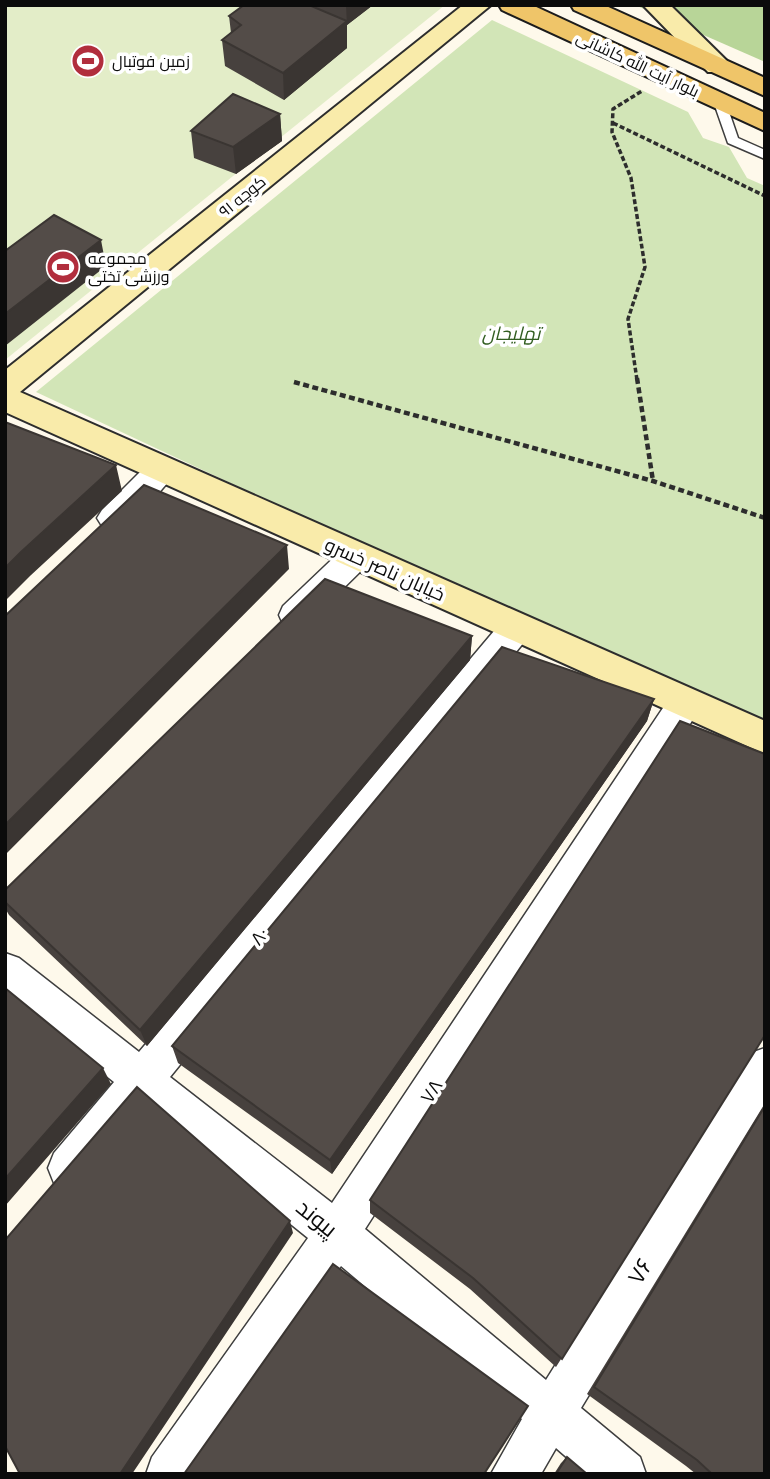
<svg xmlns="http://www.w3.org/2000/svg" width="770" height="1479" viewBox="0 0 770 1479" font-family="'Noto Serif',Cairo,serif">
<rect width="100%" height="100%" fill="#fef9eb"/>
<path fill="#d2e5b7" d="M492,20L688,112L703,138L729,147L747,178L765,186V733L36,392Z"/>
<path fill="#b8d598" d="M635,5H765V62Z"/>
<path fill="#e3edc8" d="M5,5H445L5,360Z"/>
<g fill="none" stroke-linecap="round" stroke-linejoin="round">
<defs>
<path id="lane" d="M720,99L726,103L738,138L765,150V159L728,143L714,103Z"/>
<path id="street" d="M162,458L173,461L177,469L173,477C155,495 130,535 102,526L97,518L102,510L151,461Z
M356,544L367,547L372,556L367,565L307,624L295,628L283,624L279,615L283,606L345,547Z
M517,614L529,618L534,627L529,636L170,1077L332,1203L673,693L685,689L697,693L702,703L697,713L365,1229L546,1380L751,1053L765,1048V1105L581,1408L640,1457L646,1474H586L556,1448L541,1474H491L522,1419L341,1266L197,1474H146L152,1457L308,1238L145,1107L84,1183L69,1189L54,1183L48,1168L54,1153L114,1082L5,995V953L19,958L139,1052L505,618Z"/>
<path id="secondary" d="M463,5H491L20,392L765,721V754L5,412V370Z
M643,5H670L726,60L730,66L726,72H708Z"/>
<path id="primary" d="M499,5H532L765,113V131L502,10Z
M571,5H604L765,78V96L574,10Z"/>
</defs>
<use href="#lane" stroke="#3e3e3e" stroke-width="3"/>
<use href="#street" stroke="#3e3e3e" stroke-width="3"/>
<use href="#secondary" stroke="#2d2d2d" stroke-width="4"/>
<use href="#primary" stroke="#1c1c1c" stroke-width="4"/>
<path stroke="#2d2d2d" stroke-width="3.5" stroke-dasharray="5 2.5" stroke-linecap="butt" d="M613,123L765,196
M637,380L628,319L645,267L631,178L612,132L613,109L642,91"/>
<path stroke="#2d2d2d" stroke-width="4.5" stroke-dasharray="6 3.5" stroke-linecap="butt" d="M637,378L653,481
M294,382L653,481L765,518"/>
<use href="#lane" fill="#fff" fill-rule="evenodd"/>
<use href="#street" fill="#fff" fill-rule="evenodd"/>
<use href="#secondary" fill="#f9ebaa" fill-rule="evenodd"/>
<use href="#primary" fill="#efc569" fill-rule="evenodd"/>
</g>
<path fill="#47413e" d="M244,5H373L347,25V48L284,100L225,66L222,40L231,33L229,16Z
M280,114L282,141L236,174L194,158L191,131Z
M472,636L470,660L147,1046L9,915L5,908V890Z
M654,699L647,721L332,1174L178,1063L172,1046Z
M765,1035L556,1367L470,1289L370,1213V1200Z
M765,1103V1474H696L686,1466L587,1394Z
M567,1457L587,1474H554L561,1463Z"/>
<path fill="#3a3532" d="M346,5H373L347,25Z
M347,21V48L284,100L283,73Z
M280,114L282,141L236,174L233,147Z
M101,240L106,266L5,346V314Z
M116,465L122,491L30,576L5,601V568L21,552Z
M287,545L289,569L5,855V825Z
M472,636L470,660L147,1046L140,1030Z
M654,699L647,721L332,1174L330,1160Z
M103,1068L111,1084L5,1206V1179Z
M290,1221L293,1233L132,1474H120Z"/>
<path fill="#534c48" stroke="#3a3532" stroke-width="2" d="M244,5H309L347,21L283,73L222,40L241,25L229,16Z
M233,94L280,114L233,147L191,131Z
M54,215L101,240L5,314V251Z
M5,422L116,465L21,552L5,568Z
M144,485L287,545L5,825V616Z
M325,579L472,636L140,1030L5,902V890Z
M502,647L654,699L330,1160L172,1046Z
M680,721L765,754V1035L562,1359L473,1278L370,1200Z
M5,988L103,1068L5,1179Z
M137,1087L290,1221L120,1474H20L5,1446V1240Z
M765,1106V1474H712L697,1460L594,1387Z
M333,1264L528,1406L484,1474H184Z
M567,1457L587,1474H556Z"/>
<defs>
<symbol id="stadium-disc" viewBox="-11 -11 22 22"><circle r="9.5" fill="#b12e3d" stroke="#fff"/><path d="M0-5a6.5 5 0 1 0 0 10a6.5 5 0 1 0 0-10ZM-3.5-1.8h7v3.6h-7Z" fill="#fff"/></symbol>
</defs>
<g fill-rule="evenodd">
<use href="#stadium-disc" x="69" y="42" width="38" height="38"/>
<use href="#stadium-disc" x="44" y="248" width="38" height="38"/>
</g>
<g text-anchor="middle" stroke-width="7" stroke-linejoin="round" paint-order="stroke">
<g font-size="16" fill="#0b0b0b" stroke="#fff" text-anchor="start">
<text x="112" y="67">زمین فوتبال</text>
<text x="88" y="264">مجموعه<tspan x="88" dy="18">ورزشی تختی</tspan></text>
</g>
<g font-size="16" fill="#0b0b0b" stroke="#fff">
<text transform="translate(638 64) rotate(25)" y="6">بلوار آیت الله کاشانی</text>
<text transform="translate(242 196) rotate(-39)" y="6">کوچه ۹۱</text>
</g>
<g font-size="19" font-style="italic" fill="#325e21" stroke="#fff">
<text x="511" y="340">تهلیجان</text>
</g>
<g font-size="19" fill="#0b0b0b" stroke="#fff">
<text transform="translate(385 569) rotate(24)" y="7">خیابان ناصر خسرو</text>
<text transform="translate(259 936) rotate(-50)" y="7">۸۰</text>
<text transform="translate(431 1091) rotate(-57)" y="7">۷۸</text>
</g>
<g font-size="23" fill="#0b0b0b" stroke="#fff">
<text transform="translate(317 1218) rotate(39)" y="8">پیوند</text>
<text transform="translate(640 1271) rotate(-59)" y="8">۷۶</text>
</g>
</g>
<rect width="770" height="1479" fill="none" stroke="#0b0b0b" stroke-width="14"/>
</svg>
